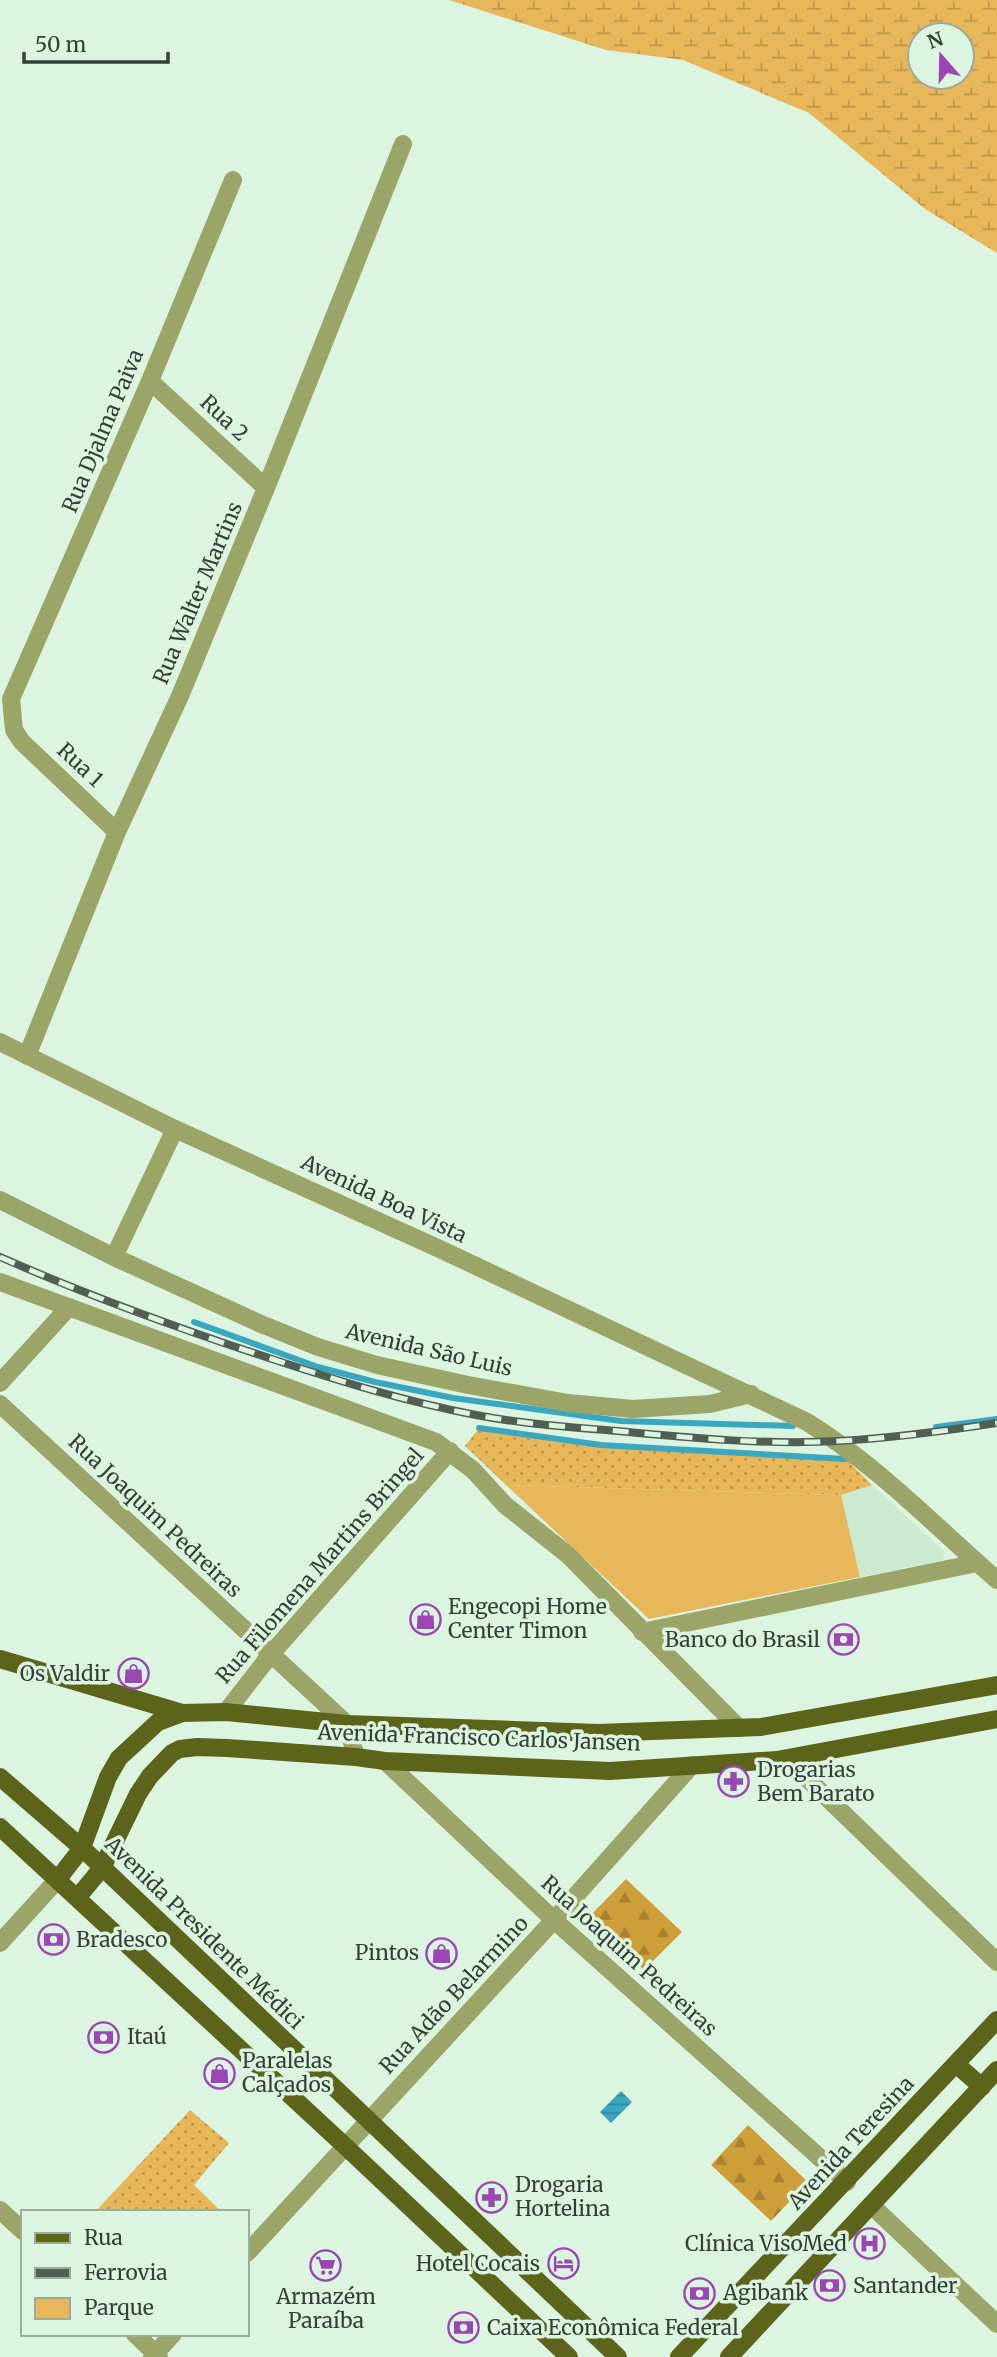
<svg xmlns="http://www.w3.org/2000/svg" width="997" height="2357" viewBox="0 0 997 2357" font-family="Merriweather,serif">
<defs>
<pattern id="grass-dots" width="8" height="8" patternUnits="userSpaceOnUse" patternTransform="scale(1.75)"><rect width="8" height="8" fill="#e7b75a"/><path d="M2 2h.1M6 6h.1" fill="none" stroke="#bc964b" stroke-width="1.8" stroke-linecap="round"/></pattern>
<pattern id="forest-firs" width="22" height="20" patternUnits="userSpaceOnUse" patternTransform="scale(1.75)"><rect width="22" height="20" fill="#ce9e38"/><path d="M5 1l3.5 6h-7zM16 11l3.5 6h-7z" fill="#a88230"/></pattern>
<pattern id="wetland-marsh" width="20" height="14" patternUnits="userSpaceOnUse" patternTransform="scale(1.75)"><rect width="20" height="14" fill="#e7b75a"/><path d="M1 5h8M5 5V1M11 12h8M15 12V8" fill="none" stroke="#bc964b"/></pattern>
<pattern id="water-rules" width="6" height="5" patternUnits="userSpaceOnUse" patternTransform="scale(1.75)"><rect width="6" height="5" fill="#3aa7c0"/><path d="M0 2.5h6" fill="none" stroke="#32899d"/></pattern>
</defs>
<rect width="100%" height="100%" fill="#dcf5e0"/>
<path fill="#cbead0" d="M872,1485L945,1552L942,1560L860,1577L841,1495Z"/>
<path fill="url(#grass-dots)" d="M479,1428L601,1445L846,1459L872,1485L841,1495L506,1485L465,1446Z
M190,2110L229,2143L194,2185L222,2212H95Z"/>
<path fill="url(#forest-firs)" d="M626,1879L682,1932L644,1970L589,1917Z
M748,2125L808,2182L771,2221L711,2165Z"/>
<path fill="url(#wetland-marsh)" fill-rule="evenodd" d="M449,0H997V253L925,209L809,113L683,60L606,50ZM920,35H962V77H920Z"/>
<path fill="#e7b75a" d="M506,1485L841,1495L860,1577L649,1619Z"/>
<path fill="url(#water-rules)" d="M621,2091L632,2102L611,2123L600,2112Z"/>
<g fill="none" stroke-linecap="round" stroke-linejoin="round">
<path stroke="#3aa7c0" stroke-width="6" d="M194,1322L318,1367L375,1382L453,1398L621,1421L793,1426
M936,1427L997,1419
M479,1428L601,1445L846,1459"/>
<path stroke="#9ba567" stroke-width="18" d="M150,381L266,488
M117,832L22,742L14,730L11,699L150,381L233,180
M0,1042L175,1129L442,1250L807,1422C878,1466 935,1526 997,1580
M27,1056L117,832L180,696L266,488L403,144
M0,1200L114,1257L261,1324L318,1347L377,1365L468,1385L568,1403L633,1409L710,1404L751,1394
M114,1257L175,1129
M0,1282L436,1442L473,1470L505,1505L568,1555L739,1728
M0,1383L69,1307
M0,1404L347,1724L356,1757
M642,1632L977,1563
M226,1712L271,1654L450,1451
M787,1759L997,1962
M385,1761L554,1920L847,2182
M0,1943L58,1879
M871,2205L997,2324
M0,2210L23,2231
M247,2253L554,1920L692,1765
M135,2334L159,2357
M152,2357L173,2334"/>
<path stroke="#5b641a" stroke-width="18" d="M0,1659L182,1713L226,1712L347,1724L598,1733L761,1727L997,1685
M0,1777L82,1848L618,2357
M0,1827L345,2146L569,2357
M58,1879L82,1848L108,1777L119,1758L158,1722L182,1713
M77,1898L102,1868L138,1794L150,1776L172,1753L180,1749L197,1747L227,1748L356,1757L385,1761L610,1771L777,1760L997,1719
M956,2064L982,2087
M679,2357L997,2020
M729,2357L997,2070"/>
<defs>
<path id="rail" d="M0,1257C89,1296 180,1329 272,1359C339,1381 407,1402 476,1415C522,1424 571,1427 618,1431C691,1438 766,1445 839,1441C892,1438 945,1431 997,1423"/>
</defs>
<use href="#rail" stroke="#525e54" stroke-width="8"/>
<use href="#rail" stroke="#dcf5e0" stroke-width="5" stroke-dasharray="16" stroke-linecap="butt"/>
</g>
<defs>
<symbol id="shop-ring" viewBox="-11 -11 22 22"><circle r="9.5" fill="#dcf5e0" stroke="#9a46b5" stroke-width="1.5"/><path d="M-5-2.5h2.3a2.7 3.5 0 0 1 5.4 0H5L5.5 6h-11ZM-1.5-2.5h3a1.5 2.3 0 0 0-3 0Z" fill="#9a46b5"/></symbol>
<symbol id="bank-ring" viewBox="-11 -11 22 22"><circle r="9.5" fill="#dcf5e0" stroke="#9a46b5" stroke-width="1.5"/><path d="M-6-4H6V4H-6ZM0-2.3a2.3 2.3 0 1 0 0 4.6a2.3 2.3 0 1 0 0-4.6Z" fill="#9a46b5"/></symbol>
<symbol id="pharmacy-ring" viewBox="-11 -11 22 22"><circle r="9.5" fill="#dcf5e0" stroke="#9a46b5" stroke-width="1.5"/><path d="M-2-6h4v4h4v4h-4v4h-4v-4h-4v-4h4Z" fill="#9a46b5"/></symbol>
<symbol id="hospital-ring" viewBox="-11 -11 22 22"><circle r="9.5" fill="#dcf5e0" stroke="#9a46b5" stroke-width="1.5"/><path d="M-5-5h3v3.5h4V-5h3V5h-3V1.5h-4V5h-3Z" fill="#9a46b5"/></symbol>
<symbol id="hotel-ring" viewBox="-11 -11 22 22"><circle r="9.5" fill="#dcf5e0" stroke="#9a46b5" stroke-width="1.5"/><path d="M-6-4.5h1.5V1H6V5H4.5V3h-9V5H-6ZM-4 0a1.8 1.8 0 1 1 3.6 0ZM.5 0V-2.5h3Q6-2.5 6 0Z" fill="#9a46b5"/></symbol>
<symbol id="supermarket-ring" viewBox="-11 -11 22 22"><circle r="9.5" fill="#dcf5e0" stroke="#9a46b5" stroke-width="1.5"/><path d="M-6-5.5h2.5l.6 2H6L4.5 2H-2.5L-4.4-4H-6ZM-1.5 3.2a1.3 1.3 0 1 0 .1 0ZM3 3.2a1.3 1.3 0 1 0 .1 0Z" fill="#9a46b5"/></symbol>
</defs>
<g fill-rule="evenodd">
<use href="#shop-ring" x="408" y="1602" width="35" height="35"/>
<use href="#bank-ring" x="826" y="1622" width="35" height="35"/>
<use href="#shop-ring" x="116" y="1656" width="35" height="35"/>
<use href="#pharmacy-ring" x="716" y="1764" width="35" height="35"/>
<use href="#bank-ring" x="36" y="1922" width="35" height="35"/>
<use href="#shop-ring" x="424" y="1936" width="35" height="35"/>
<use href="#bank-ring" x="86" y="2020" width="35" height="35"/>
<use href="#shop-ring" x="202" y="2056" width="35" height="35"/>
<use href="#pharmacy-ring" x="474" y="2180" width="35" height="35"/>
<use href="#hospital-ring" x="852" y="2226" width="35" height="35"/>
<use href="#hotel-ring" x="546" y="2246" width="35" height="35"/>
<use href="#supermarket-ring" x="308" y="2248" width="35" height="35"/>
<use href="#bank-ring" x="812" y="2268" width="35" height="35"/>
<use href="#bank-ring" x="682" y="2276" width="35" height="35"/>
<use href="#bank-ring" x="446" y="2310" width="35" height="35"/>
</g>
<g text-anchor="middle" stroke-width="7" stroke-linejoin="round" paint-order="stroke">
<g font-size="21" fill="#363f37" stroke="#dcf5e0">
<text transform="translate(224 418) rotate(43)" y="7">Rua 2</text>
<text transform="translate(103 431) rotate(-67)" y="7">Rua Djalma Paiva</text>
<text transform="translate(198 593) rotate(-67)" y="7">Rua Walter Martins</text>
<text transform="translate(80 765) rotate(43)" y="7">Rua 1</text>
<text transform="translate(384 1199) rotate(25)" y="7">Avenida Boa Vista</text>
<text transform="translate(429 1350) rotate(13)" y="7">Avenida São Luis</text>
<text transform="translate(155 1516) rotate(43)" y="7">Rua Joaquim Pedreiras</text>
<text transform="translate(320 1566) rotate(-49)" y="7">Rua Filomena Martins Bringel</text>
<text transform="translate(479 1738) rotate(2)" y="7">Avenida Francisco Carlos Jansen</text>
<text transform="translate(204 1933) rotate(44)" y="7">Avenida Presidente Médici</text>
<text transform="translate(629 1956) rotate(42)" y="7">Rua Joaquim Pedreiras</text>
<text transform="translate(454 1995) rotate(-47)" y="7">Rua Adão Belarmino</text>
<text transform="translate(851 2143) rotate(-47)" y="7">Avenida Teresina</text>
</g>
<g font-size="21" fill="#363f37" stroke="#dcf5e0" text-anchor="start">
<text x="448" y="1614">Engecopi Home<tspan x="448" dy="24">Center Timon</tspan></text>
<text x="820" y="1647" text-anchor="end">Banco do Brasil</text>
<text x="110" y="1681" text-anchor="end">Os Valdir</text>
<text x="757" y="1777">Drogarias<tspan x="757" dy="24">Bem Barato</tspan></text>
<text x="76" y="1947">Bradesco</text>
<text x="419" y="1960" text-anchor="end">Pintos</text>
<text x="127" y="2044">Itaú</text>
<text x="242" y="2068">Paralelas<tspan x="242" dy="24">Calçados</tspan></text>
<text x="515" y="2192">Drogaria<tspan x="515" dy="24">Hortelina</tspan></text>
<text x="847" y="2251" text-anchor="end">Clínica VisoMed</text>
<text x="540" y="2271" text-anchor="end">Hotel Cocais</text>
<text x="853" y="2293">Santander</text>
<text x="723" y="2300">Agibank</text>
<text x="326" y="2304" text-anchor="middle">Armazém<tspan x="326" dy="24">Paraíba</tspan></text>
<text x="487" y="2335">Caixa Econômica Federal</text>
</g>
</g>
<rect x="21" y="2210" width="228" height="126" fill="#dcf5e0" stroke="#9aac9c" stroke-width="2"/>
<rect x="35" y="2233" width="35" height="10" fill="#5b641a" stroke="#9aac9c" stroke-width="2"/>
<text x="84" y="2245" font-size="21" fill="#363f37">Rua</text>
<rect x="35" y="2268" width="35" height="10" fill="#525e54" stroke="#9aac9c" stroke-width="2"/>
<text x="84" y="2280" font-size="21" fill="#363f37">Ferrovia</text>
<rect x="35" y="2298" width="35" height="21" fill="#e7b75a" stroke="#9aac9c" stroke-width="2"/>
<text x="84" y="2315" font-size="21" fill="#363f37">Parque</text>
<g transform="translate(941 56) rotate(340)"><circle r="33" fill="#dcf5e0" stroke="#9aac9c" stroke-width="2"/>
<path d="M0-5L12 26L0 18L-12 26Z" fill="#9a46b5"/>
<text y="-10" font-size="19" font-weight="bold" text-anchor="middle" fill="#363f37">N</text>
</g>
<path d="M24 52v10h144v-10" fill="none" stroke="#363f37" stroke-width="3.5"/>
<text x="35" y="52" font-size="21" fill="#363f37" stroke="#dcf5e0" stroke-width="5" paint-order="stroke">50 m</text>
</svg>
